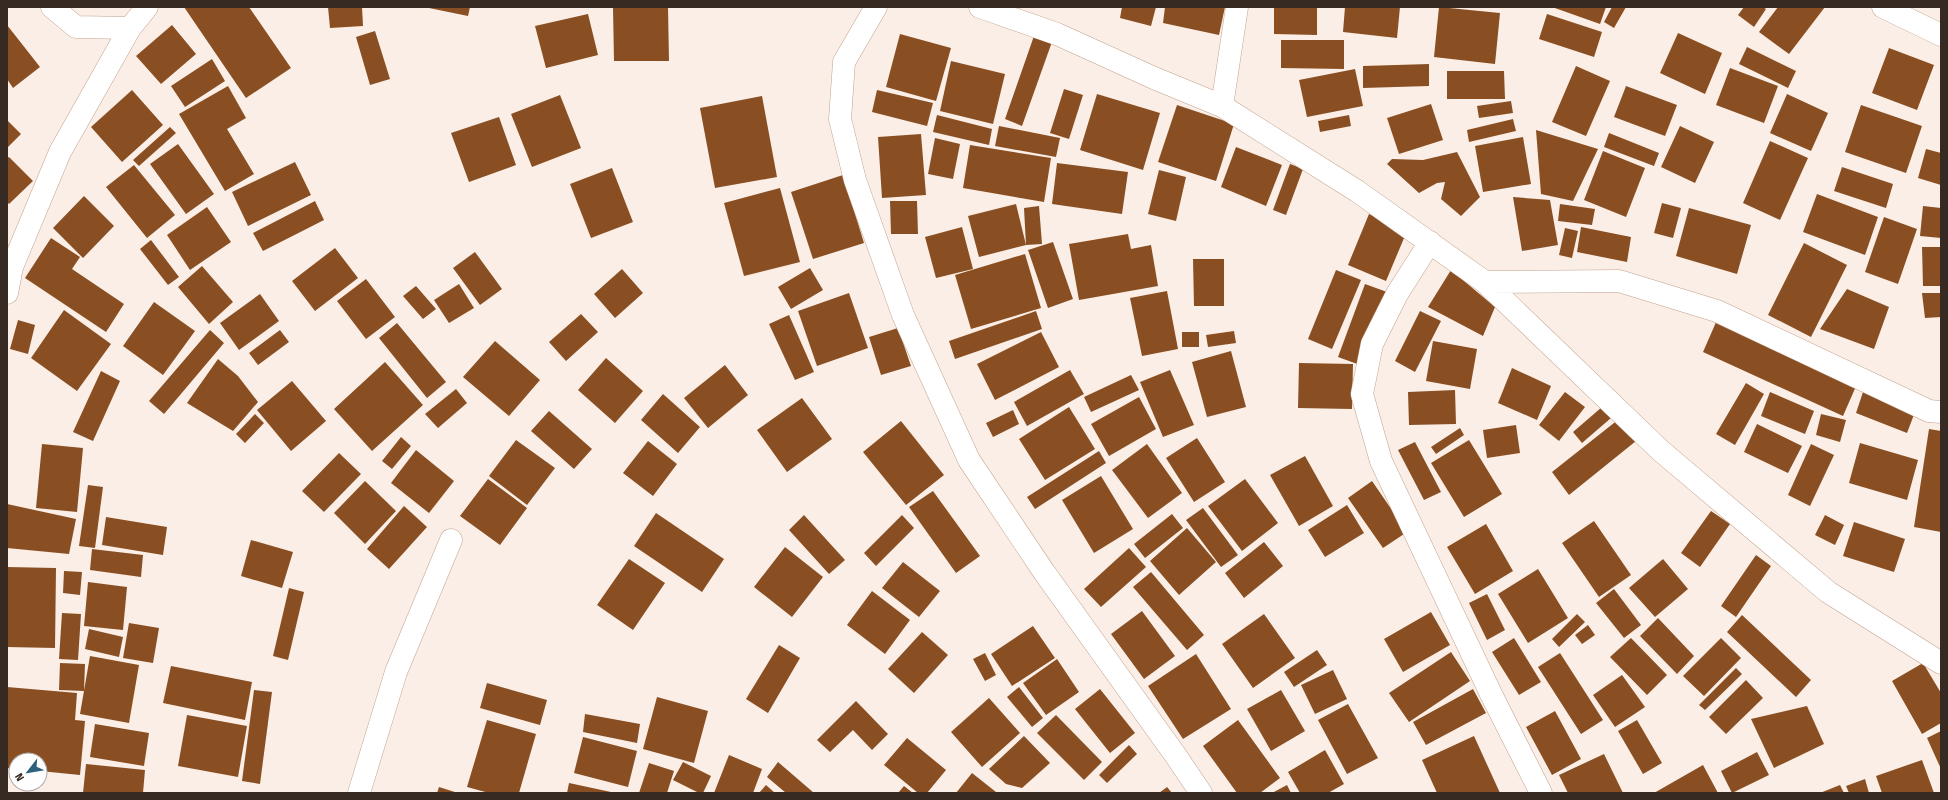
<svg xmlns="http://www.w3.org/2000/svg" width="1948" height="800" viewBox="0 0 1948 800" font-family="'Fira Sans Condensed',sans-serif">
<rect width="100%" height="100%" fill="#fbeee6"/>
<path fill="#894f22" d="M184,7H249L291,68L246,98Z
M328,7H362L363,26L330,28Z
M424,7H470L468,16Z
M668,7L669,61H614L613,8Z
M1122,7H1156L1151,26L1120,18Z
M1165,7H1225L1219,35L1163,23Z
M1274,7L1317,8V35L1274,34Z
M1345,7H1400L1397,38L1343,32Z
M1439,7L1500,13L1495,64L1434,57Z
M1552,7H1606L1600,24Z
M1612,7H1626L1614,28L1604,22Z
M1744,7H1763L1766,9L1754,27L1738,15Z
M1778,7H1825L1789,54L1759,32Z
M588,14L598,55L546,68L535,26Z
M1547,14L1602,32L1594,57L1539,39Z
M7,25L40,67L13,88L7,79Z
M172,25L196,54L161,84L136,56Z
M375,31L390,79L370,85L356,37Z
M1035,33L1053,39L1022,126L1005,119Z
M1678,33L1722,53L1705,94L1660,73Z
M900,34L951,48L936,101L886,87Z
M1281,40H1344V69L1281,68Z
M1747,47L1796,71L1788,88L1739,64Z
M1889,48L1934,65L1917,110L1872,93Z
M212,59L225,81L185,107L171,86Z
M951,61L1005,74L993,124L940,111Z
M1429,64V86L1363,88V66Z
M1576,66L1610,81L1586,136L1552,122Z
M1730,68L1778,86L1764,123L1716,105Z
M1355,69L1363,106L1307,117L1299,80Z
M1447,71H1504L1505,99H1447Z
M228,86L246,118L227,129L254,174L225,191L179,114Z
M1626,86L1677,105L1665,136L1614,117Z
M1064,89L1083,95L1069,139L1050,133Z
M132,90L163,125L122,162L91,127Z
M877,90L933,103L927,126L872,112Z
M1097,94L1160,113L1143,170L1080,150Z
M1787,94L1828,113L1811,151L1770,133Z
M560,95L581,148L532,167L511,114Z
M762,96L777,177L715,188L700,108Z
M1511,101L1513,113L1479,118L1477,106Z
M1431,104L1443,140L1399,154L1387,118Z
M1177,105L1234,124L1216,181L1158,162Z
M1861,105L1922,126L1906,173L1845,152Z
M937,115L992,129L989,145L933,132Z
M1349,115L1351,126L1320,132L1318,121Z
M499,117L516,165L469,182L451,133Z
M1513,119L1516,131L1469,142L1467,130Z
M7,120L21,134L7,148Z
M999,126L1060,138L1056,157L995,146Z
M1680,126L1714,142L1695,183L1661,167Z
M170,127L176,133L139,166L133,160Z
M1536,130L1598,149L1573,201L1541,194Z
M1609,133L1659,153L1654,166L1604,147Z
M921,134L926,195L882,198L878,137Z
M1523,137L1531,184L1483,192L1475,146Z
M935,138L960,144L953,179L928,174Z
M1770,141L1808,158L1780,220L1743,203Z
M178,144L214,194L186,214L150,164Z
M970,145L1051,158L1044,202L963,188Z
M1236,147L1282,165L1266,206L1221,187Z
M1926,149L1941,153V185L1918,178Z
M1603,151L1645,168L1626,217L1584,200Z
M1457,152L1480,197L1461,216L1441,199L1445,182L1437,183L1419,193L1387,164L1392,159L1423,160Z
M9,157L33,181L9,204L7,202V158Z
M295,162L311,195L248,226L232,192Z
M1057,163L1128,172L1122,214L1052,204Z
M1290,164L1303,169L1286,215L1273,210Z
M134,165L175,215L147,238L106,187Z
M1842,167L1893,184L1886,208L1834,191Z
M612,168L633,222L591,238L570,184Z
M1159,170L1186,177L1176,221L1148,214Z
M843,175L864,243L813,259L791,192Z
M780,188L800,262L744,276L724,203Z
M1817,194L1878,217L1865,255L1803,232Z
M84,196L114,226L83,258L53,228Z
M1513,197L1550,200L1558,245L1522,251Z
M315,201L324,220L263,251L253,233Z
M890,201H917L918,234H891Z
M1662,203L1681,208L1673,238L1654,233Z
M1016,204L1026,245L979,257L968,216Z
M1560,204L1595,209L1592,225L1558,221Z
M1039,206L1042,244L1026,245L1024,208Z
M1923,206L1941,208V238L1920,236Z
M207,207L231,242L190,270L167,235Z
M1689,208L1751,225L1737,274L1676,256Z
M1369,214L1407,231L1386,281L1348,265Z
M1884,217L1917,229L1898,284L1865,272Z
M962,227L973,269L936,278L925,237Z
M1581,227L1631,237L1627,262L1577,252Z
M1565,228L1578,231L1572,258L1559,255Z
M1128,234L1131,249L1151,245L1158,286L1079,300L1069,244Z
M51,238L80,257L72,269L124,304L106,332L25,278Z
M151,240L179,277L168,285L140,249Z
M1053,242L1073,299L1048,308L1028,250Z
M1804,243L1847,265L1811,337L1768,315Z
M1922,247H1941V286H1923Z
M335,248L358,278L315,311L292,281Z
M475,252L502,289L480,305L453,268Z
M1025,254L1041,308L971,329L955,275Z
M1193,259H1224V306H1194Z
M202,266L233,302L209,324L178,287Z
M810,268L823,290L791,309L778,287Z
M622,269L643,293L615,318L594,294Z
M1336,270L1361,280L1332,349L1308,339Z
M1451,270L1495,307L1483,336L1428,307Z
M366,279L395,317L366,339L337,301Z
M459,284L474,308L449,323L434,300Z
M1365,284L1387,292L1360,365L1338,357Z
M416,286L436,309L423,319L403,296Z
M1847,289L1889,307L1874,349L1820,329Z
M1167,291L1178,349L1142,356L1130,298Z
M849,293L868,348L817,366L798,311Z
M1922,293H1941V317L1925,318Z
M260,294L279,321L239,350L220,323Z
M154,302L195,331L163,375L123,346Z
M64,310L111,344L77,391L31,358Z
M1036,311L1042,329L955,359L949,341Z
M1420,311L1441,321L1415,372L1395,361Z
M581,314L598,332L566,361L549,342Z
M789,315L814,372L795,380L769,324Z
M18,320L35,325L28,354L10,349Z
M1717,320L1857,384L1843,416L1703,352Z
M397,323L446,382L427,398L379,338Z
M898,328L911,366L881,375L869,337Z
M210,330L224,343L164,414L149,401Z
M280,330L289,342L258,365L249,353Z
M1234,331L1236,343L1208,347L1206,335Z
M1041,332L1059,367L995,400L977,364Z
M1182,332H1199V347H1182Z
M495,341L540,380L509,416L463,377Z
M1433,341L1477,349L1470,389L1426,381Z
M1231,351L1246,407L1207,417L1192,362Z
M606,358L643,391L615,423L578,390Z
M218,359L238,376L258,402L233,431L187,403Z
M385,362L423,405L372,451L334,409Z
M1299,363L1353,364L1352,409L1298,408Z
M725,365L748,395L708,428L684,398Z
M1512,368L1551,386L1537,420L1498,403Z
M1070,370L1084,394L1027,426L1014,402Z
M1170,370L1194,425L1163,437L1140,382Z
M101,371L120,381L93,441L73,432Z
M1131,375L1139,390L1091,412L1084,397Z
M292,381L326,421L291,451L257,410Z
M1746,383L1764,394L1735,445L1716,434Z
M456,389L467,403L438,428L425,414Z
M1455,390L1456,424L1409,425L1408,392Z
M1565,392L1585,407L1559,441L1539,425Z
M1770,392L1814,411L1805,434L1761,416Z
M1863,392L1915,412L1907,433L1856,413Z
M663,394L700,427L678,453L641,420Z
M1139,397L1156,429L1109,456L1091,424Z
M802,398L832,439L787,472L757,430Z
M1069,407L1095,449L1045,480L1019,439Z
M1602,407L1611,418L1582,443L1573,432Z
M1013,410L1019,424L993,437L986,423Z
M549,411L592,449L574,469L531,431Z
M255,414L264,423L245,443L236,434Z
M1821,414L1846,420L1840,442L1816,435Z
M1619,419L1636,441L1569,495L1552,472Z
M901,421L944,475L906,505L863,452Z
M1757,424L1802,446L1788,473L1744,452Z
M1516,425L1520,453L1487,458L1483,430Z
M1460,428L1464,435L1436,454L1431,447Z
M1929,429L1941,431V532L1914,527Z
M401,437L411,446L392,469L382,461Z
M1197,438L1225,482L1194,502L1166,458Z
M516,440L555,468L527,505L489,476Z
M1469,440L1502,494L1464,517L1431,463Z
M648,441L677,464L653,496L623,473Z
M1415,442L1441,492L1424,500L1398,450Z
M1860,443L1918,460L1907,500L1849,483Z
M42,444L83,448L77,512L36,508Z
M1147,444L1182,493L1148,518L1112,470Z
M1811,444L1834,455L1810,506L1788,495Z
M416,450L454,481L429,513L391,483Z
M1099,451L1106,463L1035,509L1027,497Z
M339,453L361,474L324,512L302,491Z
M1305,456L1333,506L1299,526L1270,475Z
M1101,476L1133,529L1094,553L1062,500Z
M488,479L527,508L500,545L460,516Z
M1245,479L1278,523L1242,551L1208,506Z
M365,481L396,511L365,544L334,513Z
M1372,481L1407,532L1383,548L1348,498Z
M88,485L103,487L95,548L79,546Z
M933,491L980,556L956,573L909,507Z
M7,504L76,519L69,554L7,548Z
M1347,505L1364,533L1325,557L1308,530Z
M404,506L427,527L389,569L367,549Z
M1203,508L1238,555L1221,567L1186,520Z
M1711,511L1730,524L1700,567L1681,553Z
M656,513L724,559L702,592L634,546Z
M1172,514L1183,528L1145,558L1134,544Z
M804,515L845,560L829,574L789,530Z
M902,515L914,528L876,566L864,553Z
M1825,515L1844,525L1835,545L1815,535Z
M106,517L167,527L163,555L102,545Z
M1594,521L1631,575L1599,597L1562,543Z
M1854,522L1905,539L1894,572L1843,556Z
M1486,524L1513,571L1475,594L1447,547Z
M1187,528L1216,562L1179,595L1150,561Z
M251,540L293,552L282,588L241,576Z
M1264,542L1283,566L1244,598L1225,573Z
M785,547L823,577L792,617L754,587Z
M1129,548L1146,567L1101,607L1084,589Z
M92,549L143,555L141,577L90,570Z
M1756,555L1771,566L1736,617L1721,606Z
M629,559L665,583L633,630L597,605Z
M1663,559L1688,589L1655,617L1629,588Z
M903,562L940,591L919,617L882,588Z
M7,567L56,568L55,648L7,647Z
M1538,569L1568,618L1528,643L1498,594Z
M64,571L82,572L80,595L63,593Z
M1151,572L1204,635L1187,650L1133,587Z
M88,582L127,587L123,630L84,626Z
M289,588L304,592L288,660L273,656Z
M1614,589L1641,625L1624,638L1596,603Z
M872,591L910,620L885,654L847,625Z
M1487,594L1505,630L1487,640L1469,603Z
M1142,611L1175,656L1144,679L1111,634Z
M1431,612L1450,645L1403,672L1384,639Z
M62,613L81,614L78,660L59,659Z
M1264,614L1295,658L1253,688L1222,644Z
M1577,614L1585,622L1559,647L1552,639Z
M1742,615L1811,680L1796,697L1727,632Z
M1658,618L1694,656L1677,674L1640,636Z
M129,623L159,628L153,663L123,658Z
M1588,625L1595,635L1582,644L1575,635Z
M1033,626L1055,658L1012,686L991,654Z
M89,629L123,637L119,657L85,649Z
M922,632L948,655L914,693L888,669Z
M1514,638L1541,682L1519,695L1492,652Z
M1631,638L1667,675L1647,695L1610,657Z
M1721,638L1741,658L1704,696L1683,676Z
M779,645L800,658L768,713L746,699Z
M1317,650L1327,665L1294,687L1284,672Z
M1451,652L1470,681L1409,722L1389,693Z
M985,653L996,675L985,681L973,659Z
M1560,653L1603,720L1581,734L1538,667Z
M1196,654L1231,709L1183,739L1148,686Z
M90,656L139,665L129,723L80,714Z
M1057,659L1079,692L1046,715L1023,683Z
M60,663L85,664L84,691L59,690Z
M1923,663L1941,693V723L1922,734L1892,681Z
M171,666L252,682L245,720L163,703Z
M1736,668L1742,674L1705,710L1699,705Z
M1333,670L1347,699L1315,714L1301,685Z
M1622,675L1645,707L1615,727L1593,695Z
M1746,680L1763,698L1726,734L1709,717Z
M487,683L547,700L540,725L480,708Z
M7,687L77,693L75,720L85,721L80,775L40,771V760H16V769L7,768Z
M1019,687L1043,718L1032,727L1007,697Z
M1100,689L1135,733L1110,753L1075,709Z
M1473,689L1486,713L1426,745L1413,722Z
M254,690L272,692L260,784L242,781Z
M1281,690L1305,731L1271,751L1247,709Z
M657,697L708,711L694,763L643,749Z
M989,698L1020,733L982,767L951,732Z
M856,701L888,734L872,750L853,730L830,752L817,740Z
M1348,704L1378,758L1347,774L1318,720Z
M1807,706L1824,744L1774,768L1751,719Z
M1555,711L1581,759L1552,775L1526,727Z
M585,714L640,724L637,743L583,732Z
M187,715L247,726L238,777L178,766Z
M1056,715L1102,762L1084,780L1037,733Z
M487,720L536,734L519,793H489L467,787Z
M1238,720L1280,778L1260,793H1237L1203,746Z
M1637,720L1662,763L1643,774L1618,731Z
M95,724L149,733L144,766L90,757Z
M1941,731V769L1927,738Z
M1024,736L1050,763L1022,788L1006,784L989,769Z
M1474,736L1500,793H1437L1422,760Z
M583,737L637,751L628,787L574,773Z
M907,738L946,770L927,793H918L884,765Z
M1129,745L1137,754L1107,783L1099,775Z
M1325,750L1344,784L1328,793H1300L1288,772Z
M1757,752L1769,775L1732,793L1721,771Z
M1604,754L1623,793H1568L1559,775Z
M729,755L762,769L753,793H714Z
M1922,760L1934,793H1882L1876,776Z
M683,762L711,776L703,793H699L673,780Z
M778,762L814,793H786L767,777Z
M649,763L674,771L667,793H639Z
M86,764L145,770L143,793H83Z
M1703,765L1718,793H1654Z
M972,773L996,792L995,793H956Z
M1865,779L1869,793H1849L1846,786Z
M569,783L611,792V793H567Z
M766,785L775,793H759Z
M1287,785L1291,793H1272Z
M1840,785L1844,793H1820Z
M904,786L913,793H898Z
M439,787L458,793H437Z
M1167,787L1172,793H1159Z"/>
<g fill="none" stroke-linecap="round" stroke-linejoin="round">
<defs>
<path id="minor" d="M52,7L76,27L130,28
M876,7L844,62L840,119L855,180L903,315L969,460L1044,572L1176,756L1201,793
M980,7L1057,34L1154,78L1222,106L1357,191L1485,282L1661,451L1828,592L1941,663
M1883,7L1941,35
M1222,106L1237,7
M1430,242L1397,294L1372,344L1362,394L1381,461L1491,694L1541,793
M1485,282L1619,281L1717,311L1929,411L1941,412
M7,293L12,267L60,152L130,28L147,7
M359,793L396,672L451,540"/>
</defs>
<use href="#minor" stroke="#c1a38f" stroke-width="23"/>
<use href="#minor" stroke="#fff" stroke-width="22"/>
</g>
<rect width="1948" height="800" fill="none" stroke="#362a22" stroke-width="16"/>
<g transform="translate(28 772) rotate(239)"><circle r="19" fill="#fefefe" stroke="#aea9a6"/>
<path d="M0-3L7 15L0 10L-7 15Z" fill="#2d607d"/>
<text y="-6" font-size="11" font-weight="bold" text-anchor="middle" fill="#362a22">N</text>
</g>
</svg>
